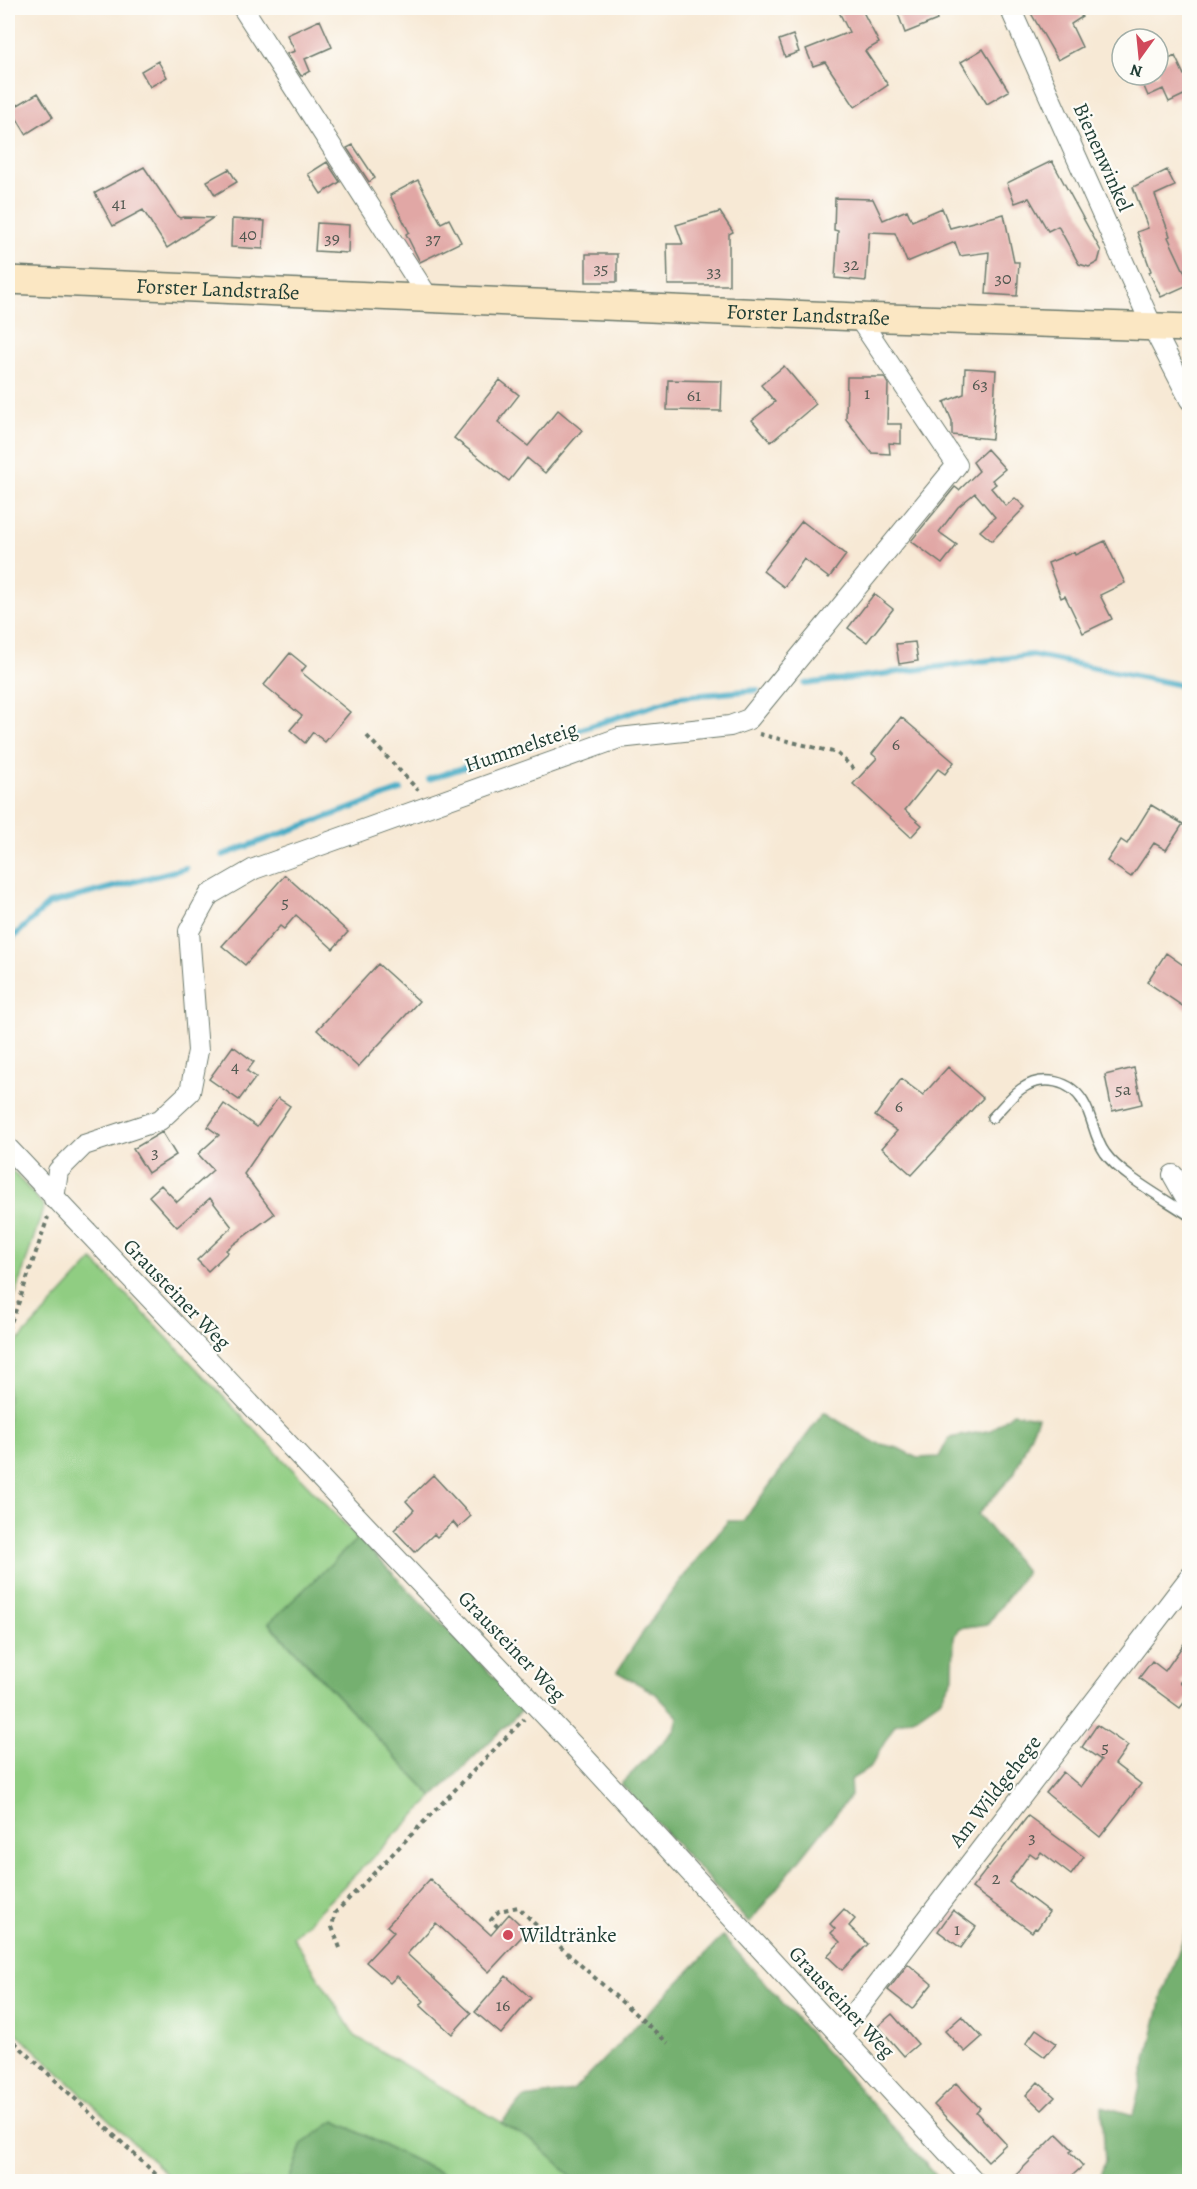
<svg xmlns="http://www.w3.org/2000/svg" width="1197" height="2189" viewBox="0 0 1197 2189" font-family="Alegreya,serif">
<rect width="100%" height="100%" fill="#fdfcf7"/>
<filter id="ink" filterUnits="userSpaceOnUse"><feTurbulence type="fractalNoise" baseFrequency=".0167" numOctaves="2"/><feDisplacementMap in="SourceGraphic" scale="12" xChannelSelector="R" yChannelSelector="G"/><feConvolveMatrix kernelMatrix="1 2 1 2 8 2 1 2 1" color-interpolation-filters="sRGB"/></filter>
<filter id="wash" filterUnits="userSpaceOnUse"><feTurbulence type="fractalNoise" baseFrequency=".008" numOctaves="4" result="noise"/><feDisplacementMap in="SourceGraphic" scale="24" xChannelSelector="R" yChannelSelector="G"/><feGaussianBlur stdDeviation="1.35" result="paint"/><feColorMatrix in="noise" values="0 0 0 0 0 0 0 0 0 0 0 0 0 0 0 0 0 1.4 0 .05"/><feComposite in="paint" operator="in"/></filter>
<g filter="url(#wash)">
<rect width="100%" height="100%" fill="#f7e9d5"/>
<path fill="#90cd82" stroke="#58855b" stroke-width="1.5" d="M8,1166L44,1206L8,1318Z
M93,1260L358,1538L269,1624L433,1797L293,1937L355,2036L533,2141L577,2181H457L335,2121L302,2144L289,2181H174L8,2025V1352Z"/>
<path fill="#74b070" stroke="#4a7652" stroke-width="1.5" d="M824,1412L872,1442L898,1448L917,1458L939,1457L949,1438L992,1430L1013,1413L1038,1417L1014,1474L978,1514L1026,1572L988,1624L959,1628L954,1637L953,1677L940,1700L917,1716L895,1724L870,1768L850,1780L851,1795L749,1923L621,1784L675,1730L678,1717L655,1693L617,1672C650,1619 688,1569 728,1521H743Z
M358,1538L524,1708L433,1797L269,1623Z
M1189,1922V2181H1098L1105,2162L1102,2106L1133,2115L1163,1994Z
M723,1936L941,2181H577L533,2141L501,2123L524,2098L573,2091Z
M335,2121L457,2181H289L302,2144Z"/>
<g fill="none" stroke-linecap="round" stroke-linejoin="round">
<path stroke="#45abc5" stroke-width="6" d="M805,684L1031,655L1190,687
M429,779L679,697L757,690
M223,855L401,790
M8,942L49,904L186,868"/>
</g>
<g id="blocks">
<path fill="#e1a7a5" d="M837,8H861L879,43L865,51L888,85L855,107L825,62L813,66L806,49L849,32Z
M896,8H932L937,20L905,33Z
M1028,8H1075L1082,17L1071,24L1082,47L1058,60Z
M320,20L332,47L305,59L310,71L301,76L287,54L295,51L287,35Z
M793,35L799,52L785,57L779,40Z
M983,49L1009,91L987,104L961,62Z
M1175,56L1184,75H1190V77L1186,79L1190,92L1169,102L1163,89L1148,96L1139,75H1158V64Z
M158,61L167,77L150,87L141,71Z
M38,93L53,117L26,134L11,109Z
M353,145L375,178L369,182L347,148Z
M1052,161L1101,251L1098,262L1089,267L1079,264L1058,226L1048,231L1029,198L1015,203L1007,183Z
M327,162L340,182L321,194L308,174Z
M144,167L177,216L180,218L183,217L213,218L167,248L143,210L113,226L95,193Z
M229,169L237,182L215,195L207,181Z
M1167,170L1175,186L1155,195L1170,236L1168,237L1190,284L1161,297L1149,272L1151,271L1137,232L1148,228L1133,187Z
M418,180L441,223L449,219L461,242L420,262L406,234L409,232L390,195Z
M835,198L873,199L883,220L907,210L912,221L942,208L950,228L1004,214L1014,262H1019L1017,296L986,294L989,252L960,256L955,242L907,262L895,233L869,232L866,281L835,278L838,231L834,230Z
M720,212L733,232L729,234V285H668L667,244H683L676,225Z
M232,219L265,221L263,249L231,247Z
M317,223L349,225L348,253L315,251Z
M586,254H617V282H586Z
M784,366L816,404L771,442L752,420L775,402L761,385Z
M965,368L996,370L992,439L952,435V421L944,402L964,394Z
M847,377H884L888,384L887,424H901V444L889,443L890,454L872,453L846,419Z
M500,380L519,395L498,422L528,446L558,410L582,430L545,473L527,458L509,481L454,438Z
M668,380L722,381L721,411L667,410Z
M987,449L1005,469L992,480L996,484L991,488L1006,506L1015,498L1025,507L992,541L980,531L995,517L975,493L958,507L939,532L957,545L942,564L911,541L955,487L959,490L979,471L973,462Z
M802,521L846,555L829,578L804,559L784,587L763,571Z
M1105,541L1125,583L1100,595L1112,619L1083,633L1065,596L1061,598L1048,563L1074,552L1075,555Z
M874,594L893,609L867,642L848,628Z
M915,642L918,661L899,664L896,644Z
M290,653L306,666L301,672L350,712L325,742L313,732L305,743L290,730L302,716L264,685Z
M901,717L954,762L945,774L938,769L905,810L922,825L911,837L853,784L877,758L872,754Z
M1151,805L1183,824L1166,850L1154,843L1131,877L1107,861L1121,840L1127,844Z
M285,875L348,932L333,949L296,915L284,929L280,926L245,965L222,946Z
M1166,953L1190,970V1011L1147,982Z
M378,964L419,1001L358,1067L317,1030Z
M233,1046L254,1062L247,1071L256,1077L239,1100L209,1079Z
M948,1067L983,1098L912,1175L882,1148L897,1131L875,1116L901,1079L923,1095Z
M1134,1068L1142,1104L1112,1111L1105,1075Z
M278,1098L290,1106L244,1174L274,1214L226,1250L228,1252L208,1271L197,1260L232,1227L210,1198L177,1227L149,1196L161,1185L177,1202L213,1170L198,1154L219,1135L208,1127L224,1104L257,1127Z
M162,1132L176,1155L148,1173L133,1149Z
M433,1475L471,1516L458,1528L453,1522L437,1537L434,1534L415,1552L394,1530L414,1510L406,1501Z
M1190,1635V1668L1180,1682L1190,1690V1695L1180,1708L1139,1678L1152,1661L1165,1671Z
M1097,1725L1128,1746L1115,1764L1141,1784L1100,1837L1046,1793L1063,1772L1081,1787L1101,1760L1082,1747Z
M1028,1816L1084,1857L1071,1875L1041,1852L1037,1858L1030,1853L1009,1882L1049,1912L1037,1929L1035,1928L1032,1932L972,1888Z
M430,1879L491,1935L509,1914L527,1931L489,1972L436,1923L407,1954L471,2013L452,2034L420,2005L424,2001L397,1976L390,1983L366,1962L394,1932L387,1926Z
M844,1909L855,1919L849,1926L868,1944L842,1970L827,1956L840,1942L831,1933L835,1929L830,1924Z
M953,1910L976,1927L961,1948L938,1931Z
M908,1964L932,1984L912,2009L888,1990Z
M506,1976L531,1998L501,2034L475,2012Z
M892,2014L918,2044L904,2056L878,2026Z
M962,2016L982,2037L965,2052L945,2031Z
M1036,2029L1056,2043L1045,2057L1026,2043Z
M1038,2082L1055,2097L1042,2110L1026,2095Z
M956,2083L980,2108L976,2112L1006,2144L988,2161L934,2105Z
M1057,2134L1073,2150L1070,2152L1083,2166L1066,2181H1010Z"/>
</g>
</g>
<g filter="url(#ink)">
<use href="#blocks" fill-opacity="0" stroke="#6b796c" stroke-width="1.5"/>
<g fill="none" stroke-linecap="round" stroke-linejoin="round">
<defs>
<path id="lane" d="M992,1118C1001,1109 1010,1097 1021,1089C1042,1074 1071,1080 1084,1103C1093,1118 1094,1138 1105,1153C1120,1175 1167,1200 1190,1216"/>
<path id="street" d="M243,8L428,297
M1010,8L1152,326L1190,400
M8,1148L574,1746L975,2182
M1173,1175L1190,1205
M54,1199L58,1171L84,1145L160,1120L190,1092L198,1051L189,931L209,895L254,869L619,738L730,726L749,719L957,465L858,317
M839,2034L1190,1577"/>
<g id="secondary">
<path id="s1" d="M8,280L858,317L1190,328"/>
</g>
</defs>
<use href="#lane" stroke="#6b796c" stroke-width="12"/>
<use href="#street" stroke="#6b796c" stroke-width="22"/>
<use href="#secondary" stroke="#6b796c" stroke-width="30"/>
<path stroke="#6b796c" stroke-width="4" stroke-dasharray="4.5 4.5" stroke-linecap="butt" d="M759,734L837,753L854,769
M367,736L418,790
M8,1330L20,1299L48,1217
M498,1927L491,1920L499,1911L518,1907L539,1928L668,2043
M340,1948L332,1927L335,1913L524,1719
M8,2036L164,2182"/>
<use href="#lane" stroke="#fff" stroke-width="9"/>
<use href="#street" stroke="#fff" stroke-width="20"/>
<use href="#secondary" stroke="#fbe7c3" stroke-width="27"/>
</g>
</g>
<circle fill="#d1495b" stroke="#fdfcf7" stroke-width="2" cx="508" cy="1935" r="6"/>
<g text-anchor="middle" stroke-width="4.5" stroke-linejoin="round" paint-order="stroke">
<g font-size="18" fill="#505850">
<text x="119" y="209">41</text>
<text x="248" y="240">40</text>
<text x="332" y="244">39</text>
<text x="433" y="244">37</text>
<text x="851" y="270">32</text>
<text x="601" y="274">35</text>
<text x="714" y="277">33</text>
<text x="1003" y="284">30</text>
<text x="980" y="390">63</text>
<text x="867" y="399">1</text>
<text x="694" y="401">61</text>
<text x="896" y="750">6</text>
<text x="285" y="908">5</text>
<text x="235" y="1072">4</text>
<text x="1123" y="1095">5a</text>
<text x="899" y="1112">6</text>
<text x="155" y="1158">3</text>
<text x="1105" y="1753">5</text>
<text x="1032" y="1843">3</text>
<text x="996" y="1884">2</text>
<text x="957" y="1935">1</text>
<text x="503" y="2011">16</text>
</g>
<g font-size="21" fill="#1f3d34" stroke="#fdfcf7">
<text transform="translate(1103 157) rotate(66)" y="7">Bienenwinkel</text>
<text dy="7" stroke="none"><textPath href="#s1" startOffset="210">Forster Landstraße</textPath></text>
<text dy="7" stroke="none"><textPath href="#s1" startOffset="801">Forster Landstraße</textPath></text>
<text transform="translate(521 747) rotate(-19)" y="7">Hummelsteig</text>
<text transform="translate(177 1294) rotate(46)" y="7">Grausteiner Weg</text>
<text transform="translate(512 1646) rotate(46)" y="7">Grausteiner Weg</text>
<text transform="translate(995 1791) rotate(-52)" y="7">Am Wildgehege</text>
<text transform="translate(842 2002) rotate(47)" y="7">Grausteiner Weg</text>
</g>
<g font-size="21" fill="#1f3d34" stroke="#fdfcf7" text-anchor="start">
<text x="520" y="1942">Wildtränke</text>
</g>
</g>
<rect width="1197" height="2189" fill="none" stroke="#fdfcf7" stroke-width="30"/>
<g transform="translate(1140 57) rotate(195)"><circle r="28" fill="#fdfcf7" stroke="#a4b0a9" stroke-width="1.5"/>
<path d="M0-4.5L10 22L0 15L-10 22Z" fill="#d1495b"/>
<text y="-9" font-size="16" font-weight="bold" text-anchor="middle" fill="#1f3d34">N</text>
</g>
</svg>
